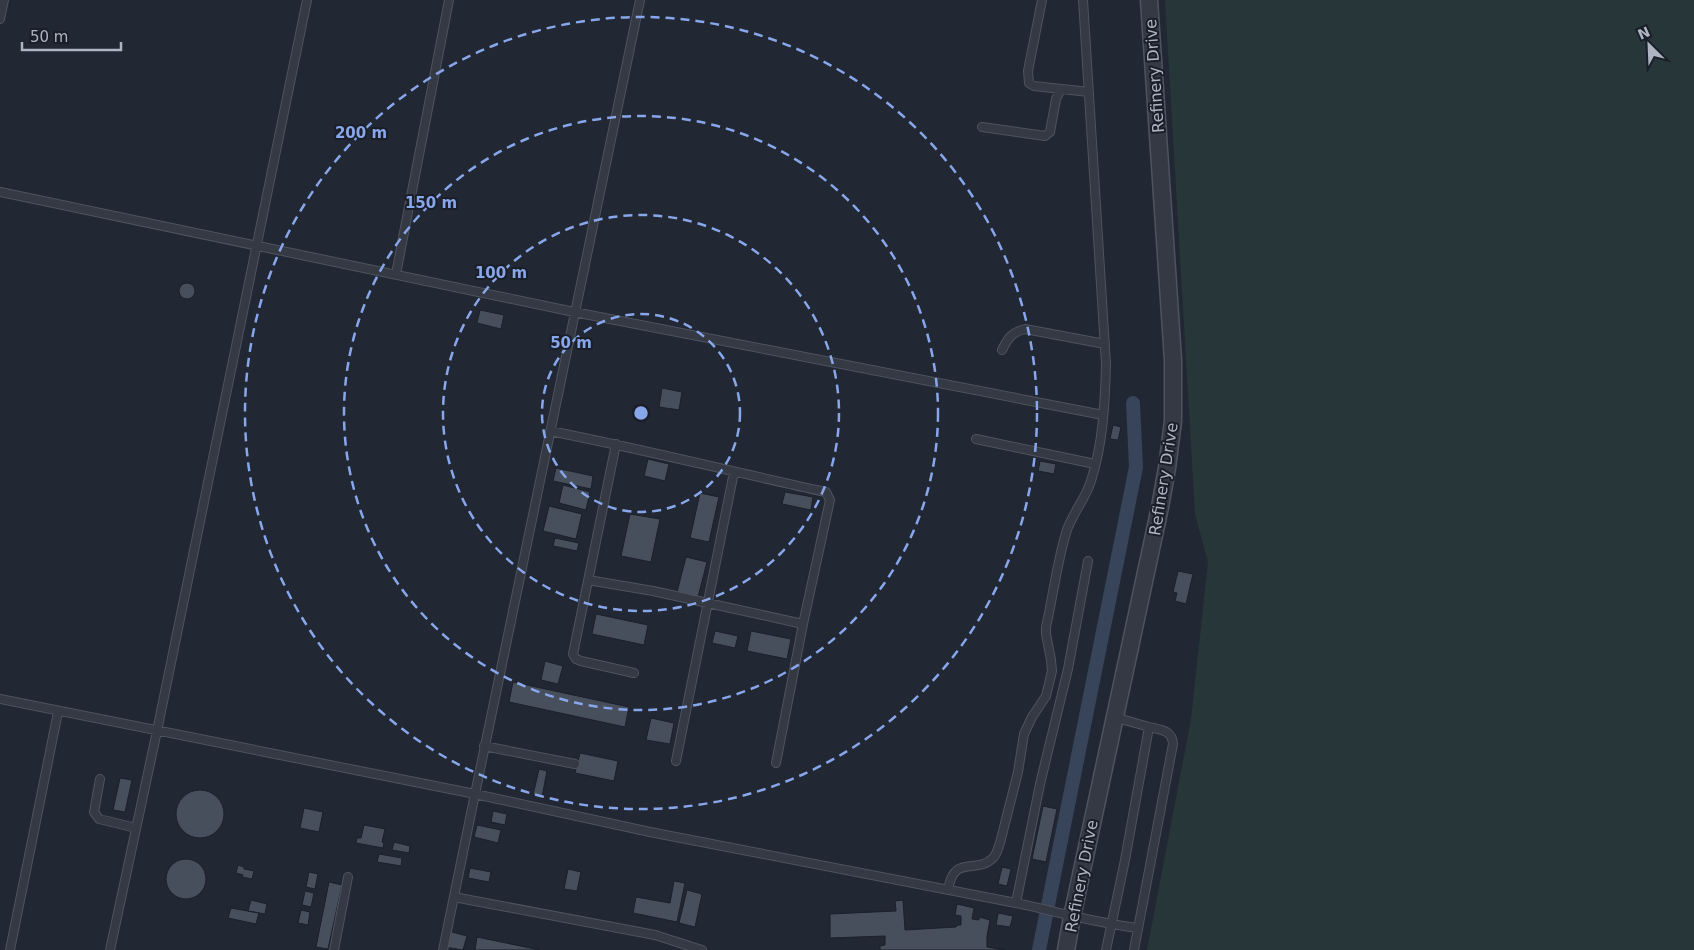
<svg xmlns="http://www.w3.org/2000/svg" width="1694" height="950" viewBox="0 0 1694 950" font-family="'DejaVu Sans',sans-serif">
<rect width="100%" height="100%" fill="#212733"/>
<path fill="#273638" d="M1165,0H1694V950H1147L1191,719L1208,562L1195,514Z"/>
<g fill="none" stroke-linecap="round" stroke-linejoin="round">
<path stroke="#38445a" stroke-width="14" d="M1039,950L1136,467L1133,403"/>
</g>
<path fill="#474e5c" stroke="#1b202a" d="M179 291a8 8 0 1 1 16 0a8 8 0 1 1-16 0Z
M480,310L504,315L501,329L477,323Z
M662,388L682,392L679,410L659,407Z
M1113,425L1121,427L1118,440L1110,439Z
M648,459L669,464L665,481L644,476Z
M1040,461L1056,464L1054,474L1038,471Z
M556,468L593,476L591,489L553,481Z
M563,485L590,492L586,510L559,503Z
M785,492L813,497L811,510L782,504Z
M700,493L719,497L709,542L690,538Z
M549,506L582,514L576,539L543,531Z
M630,514L660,519L651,562L621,556Z
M555,538L579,543L577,551L553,546Z
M686,557L707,562L698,597L677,592Z
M1178,571L1193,574L1186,604L1175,601L1177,593L1173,592Z
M596,614L648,625L644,645L592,634Z
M715,631L738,636L735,648L712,643Z
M751,631L791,639L787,659L747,651Z
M545,661L563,666L558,684L541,680Z
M513,682L629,707L625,727L509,702Z
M651,718L674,723L670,744L646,740Z
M580,753L618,761L614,781L575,773Z
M539,769L547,771L542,797L533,795Z
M120,778L132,780L125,812L113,810Z
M176 814a24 24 0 1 1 48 0a24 24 0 1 1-48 0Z
M1043,806L1057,809L1046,862L1032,859Z
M304,808L323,812L319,832L300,828Z
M493,811L507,814L505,825L491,822Z
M364,825L385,829L382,842L384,843L383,848L356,843L357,838H361Z
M477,825L501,830L498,843L474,837Z
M394,842L410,846L409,853L392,850Z
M379,854L402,858L401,866L377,862Z
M166 879a20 20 0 1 1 40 0a20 20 0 1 1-40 0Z
M238,865L244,867V869L254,871L252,879L242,877L243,875L236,873Z
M1002,867L1011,869L1007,886L998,884Z
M470,868L491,872L489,882L468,878Z
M568,869L581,872L577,891L564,889Z
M309,872L318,874L315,889L306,887Z
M674,881L685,883L677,922L633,913L636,897L670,903Z
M329,882L342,885L328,949L316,947Z
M687,890L702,894L695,927L679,923Z
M305,891L314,893L311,907L302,905Z
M251,900L267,904L265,914L248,911Z
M903,900L905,930L956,927L958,925H961V916L955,915L957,904L974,908L972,919L979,920V917L990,920L987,936V947L1005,950H880V946L885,945V936L830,938V914L896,911L895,901Z
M231,908L259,913L256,924L228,918Z
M301,910L310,912L308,925L298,923Z
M998,913L1013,916L1010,927L996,925Z
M448,931L467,936L463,950L444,947Z
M477,937L540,950H475Z"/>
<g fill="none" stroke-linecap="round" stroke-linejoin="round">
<defs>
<path id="service" d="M1042,0L1028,71L1029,83L1034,86L1089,92
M0,19L4,0
M982,127L1045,136L1050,132L1056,99L1061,89
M0,192L574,312L1103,415
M396,274L449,0
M1002,350C1008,338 1012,332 1025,329L1105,344
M550,431C642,449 733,472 826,492L830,500L803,624L776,763
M976,439L1095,464
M616,444L573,654L576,659L581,661L634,673
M588,580L653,591L803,624
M0,699L475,794L640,0
M1114,717L1149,727
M484,746L575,764
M676,761L734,472
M100,779L94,812L99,819L136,828
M948,890C954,853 976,875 993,858C997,854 998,848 1000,843L1018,772L1024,734L1032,717L1046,696L1052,671L1051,660L1046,634V627C1053,596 1057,563 1066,533C1071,515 1085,500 1091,481C1103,444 1105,402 1106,364L1083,0
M454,897L655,935L702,950
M1016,903L1040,784L1068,669L1088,561
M10,950L58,712
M110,950L157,731L307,0
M334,950L348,877
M443,950L475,794L650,832L1016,903C1058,912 1096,923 1138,928
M1106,950L1125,860L1149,727C1161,730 1172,730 1173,744L1134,950"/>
<path id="minor" d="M1066,950L1072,917L1160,507L1167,468L1173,421V360L1149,0"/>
</defs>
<use href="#service" stroke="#4e545f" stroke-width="10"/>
<use href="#minor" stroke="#4e545f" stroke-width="19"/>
<use href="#service" stroke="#343944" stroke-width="8"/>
<use href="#minor" stroke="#343944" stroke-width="16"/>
</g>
<g fill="none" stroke="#88a7eb" stroke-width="2.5" stroke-dasharray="9 6">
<circle cx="641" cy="413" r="99"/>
<circle cx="641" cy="413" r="198"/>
<circle cx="641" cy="413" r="297"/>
<circle cx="641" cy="413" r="396"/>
</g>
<g text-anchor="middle" stroke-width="4" stroke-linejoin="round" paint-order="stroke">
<g font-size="16" fill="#aeb4c1" stroke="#191e28">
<text transform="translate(1154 76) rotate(-94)" y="6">Refinery Drive</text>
<text transform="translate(1163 479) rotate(-81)" y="6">Refinery Drive</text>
<text transform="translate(1081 876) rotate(-79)" y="6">Refinery Drive</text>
</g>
</g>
<circle cx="641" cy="413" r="8" fill="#88a7eb" stroke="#191e28" stroke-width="2.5"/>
<g font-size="15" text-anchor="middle" font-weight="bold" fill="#88a7eb" stroke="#191e28" stroke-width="4" stroke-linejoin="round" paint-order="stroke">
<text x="361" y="138">200 m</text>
<text x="431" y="208">150 m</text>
<text x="501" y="278">100 m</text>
<text x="571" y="348">50 m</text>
</g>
<g transform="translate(1649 45) rotate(336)" stroke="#191e28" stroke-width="4" paint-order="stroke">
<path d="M0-4L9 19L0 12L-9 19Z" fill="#aeb4c1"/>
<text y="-8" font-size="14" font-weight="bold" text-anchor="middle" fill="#aeb4c1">N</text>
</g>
<path d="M22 42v8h99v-8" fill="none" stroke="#aeb4c1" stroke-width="2.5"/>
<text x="30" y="42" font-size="15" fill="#aeb4c1" stroke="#191e28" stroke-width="4" paint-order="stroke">50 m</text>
</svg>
